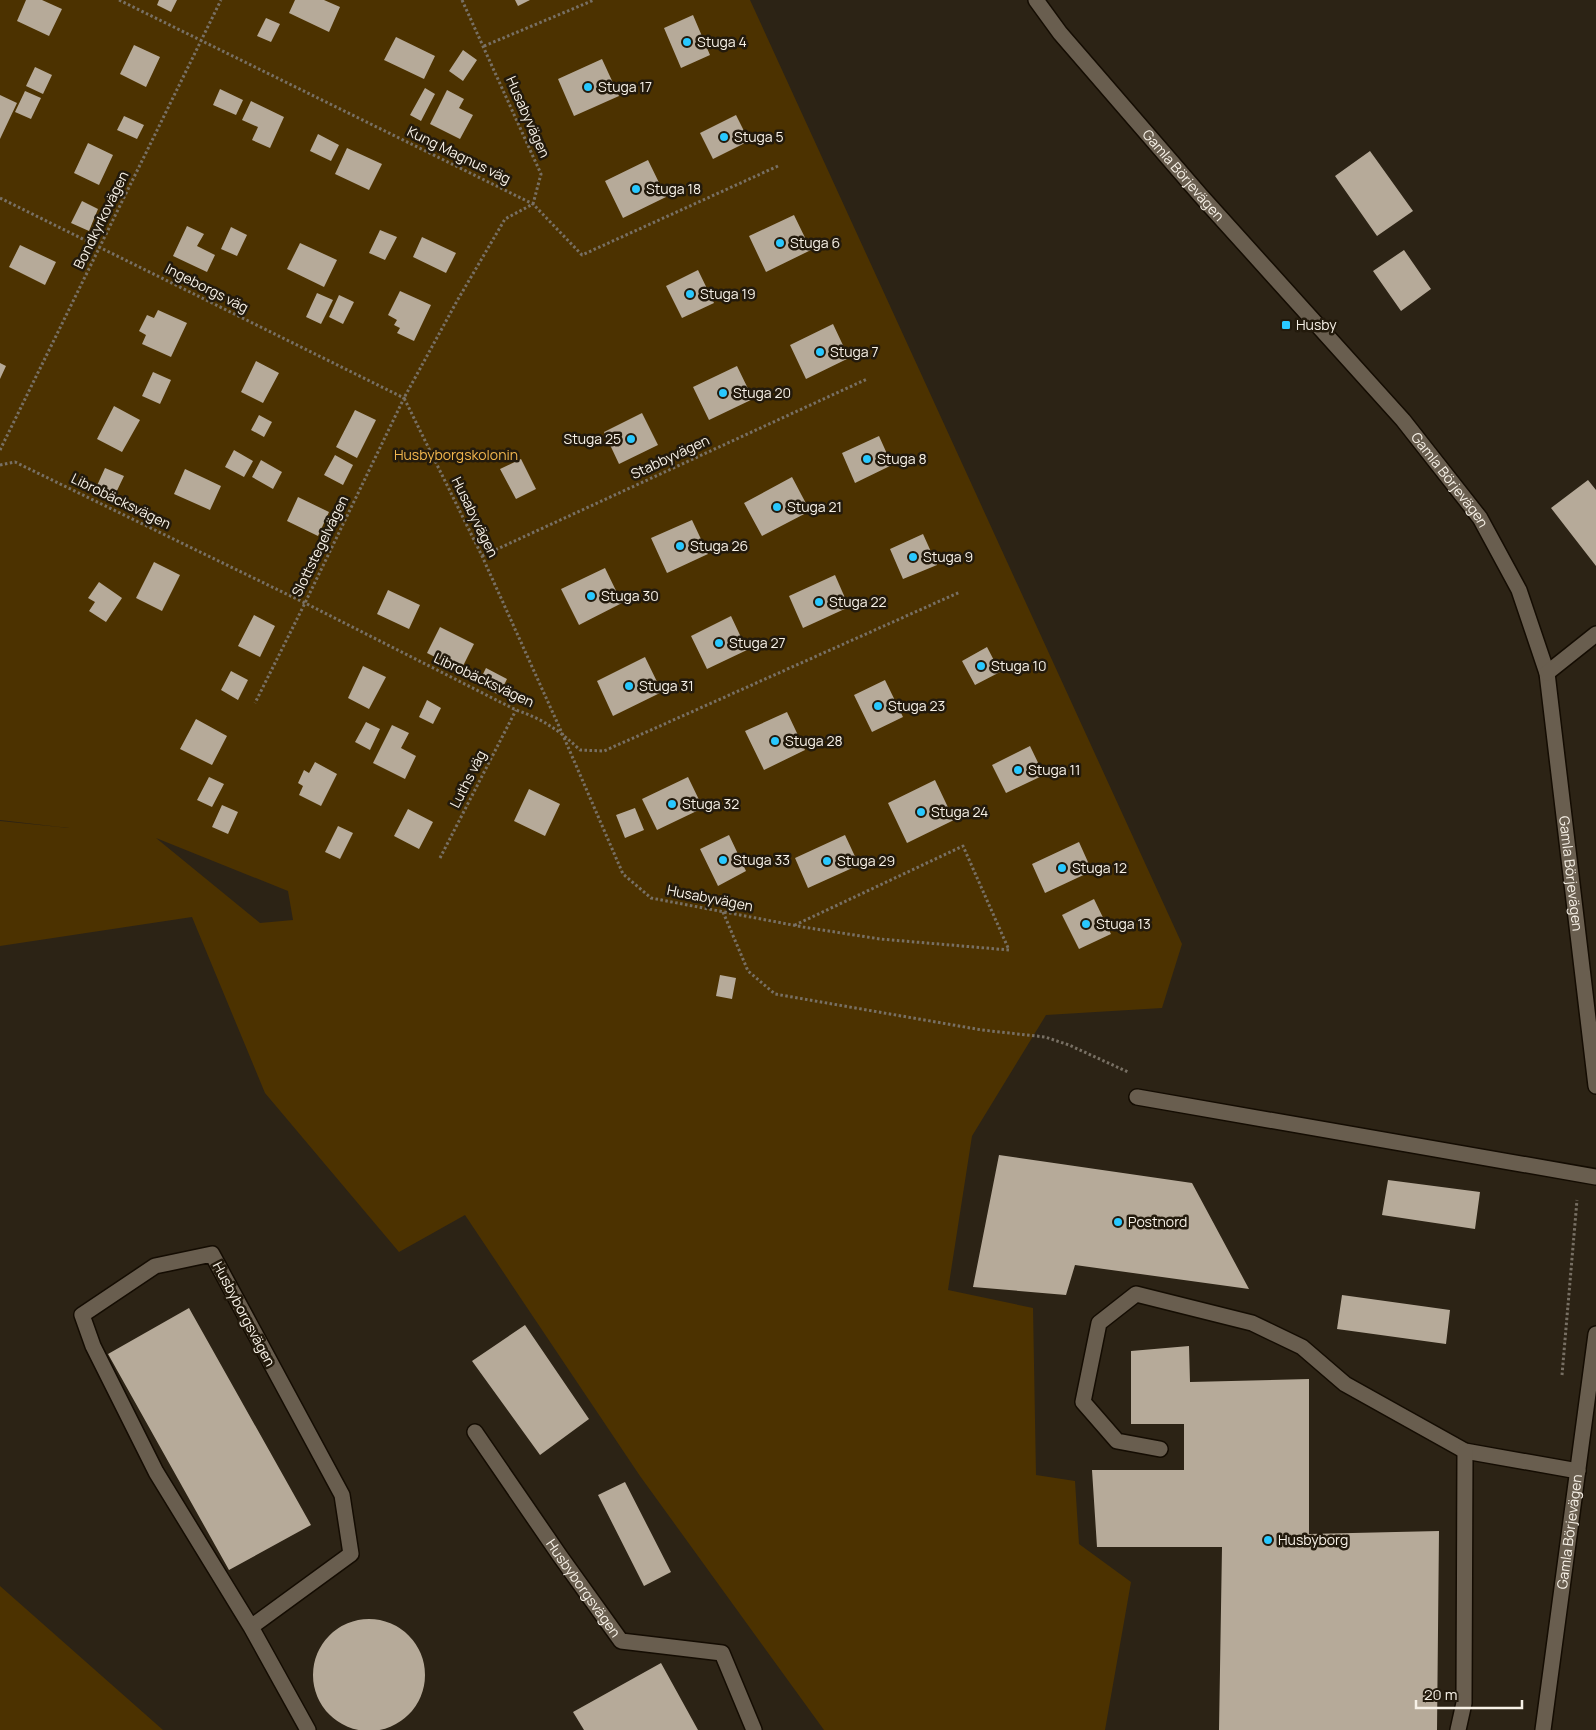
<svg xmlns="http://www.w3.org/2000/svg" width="1596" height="1730" viewBox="0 0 1596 1730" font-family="Manrope,sans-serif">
<rect width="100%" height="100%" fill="#2c2315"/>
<path fill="#4c3200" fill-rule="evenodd" d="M0,0H750L1182,944L1162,1008L1046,1015L972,1136L948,1290L1033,1308L1036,1475L1075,1481L1079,1544L1131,1582L1105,1730H824L640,1476L465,1215L399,1252L265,1093L192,917L0,946V821L69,828L0,820ZM156,838L288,891L293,920L260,923Z
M0,1586L163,1730H0Z"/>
<path fill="#b6aa99" d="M26,0H42L62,9L49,36L17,21Z
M159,0H177L171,12L157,5Z
M295,0H324L340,7L329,32L289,13Z
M515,0H530L518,6Z
M693,15L710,55L681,68L664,28Z
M266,18L280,24L271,42L257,36Z
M396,37L435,56L424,79L384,60Z
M134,45L160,57L146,87L120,74Z
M463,50L477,60L463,81L449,71Z
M602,59L619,96L574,116L558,79Z
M35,67L52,75L43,94L26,86Z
M425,88L435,94L421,121L410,115Z
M220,89L243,100L236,115L213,105Z
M447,90L464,99L459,108L473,115L460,139L430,124Z
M25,91L41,98L31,119L15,112Z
M0,95L17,103L0,139Z
M251,101L284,117L270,148L252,140L258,127L242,120Z
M736,115L749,141L713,159L700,133Z
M124,116L144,125L137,139L117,130Z
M318,134L339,145L331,161L310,151Z
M88,143L113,155L99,185L74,173Z
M347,148L382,164L369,190L335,174Z
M1370,151L1413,211L1377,236L1335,176Z
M648,160L666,197L623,218L605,181Z
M82,201L98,209L89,231L71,223Z
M794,215L811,250L766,272L749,236Z
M187,226L204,234L197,246L215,255L207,272L173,256Z
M231,227L247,235L237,256L221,249Z
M380,230L397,237L385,260L369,253Z
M422,237L456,253L446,273L413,257Z
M300,243L337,260L324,287L287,269Z
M20,245L56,262L45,285L9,267Z
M1404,250L1431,289L1401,311L1373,271Z
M698,270L714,303L682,318L666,286Z
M400,291L431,305L414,341L397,333L400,328L394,325L397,320L388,315Z
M317,293L333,300L321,324L306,317Z
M339,295L354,302L343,324L329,317Z
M158,310L187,323L171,357L142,344L146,335L139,331L147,315L154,318Z
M833,324L849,358L806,379L790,345Z
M256,361L279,373L263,403L241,392Z
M0,363L6,366L0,379Z
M737,366L753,399L709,420L693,387Z
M153,372L171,380L160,404L142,396Z
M114,406L140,420L122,452L97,439Z
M355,410L376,420L357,458L336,447Z
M642,413L658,445L619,464L604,432Z
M259,415L272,422L264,437L251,430Z
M879,436L892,465L855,483L842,453Z
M234,450L253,461L244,477L225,467Z
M335,455L353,465L343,485L324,475Z
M521,459L536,489L516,499L500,469Z
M261,460L282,472L273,489L252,477Z
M105,468L124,476L113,499L95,490Z
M185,469L221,486L210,510L174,494Z
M792,477L810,511L762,536L744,503Z
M1588,480L1596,490V566L1551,508Z
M298,497L329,512L318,536L287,521Z
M692,520L708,554L667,573L651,538Z
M923,534L937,565L903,579L890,549Z
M154,562L180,575L162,611L136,598Z
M605,568L622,603L579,625L561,589Z
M835,575L849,607L803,628L789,596Z
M99,582L122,598L106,622L89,611L95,602L88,598Z
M388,590L420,605L409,629L377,614Z
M254,615L275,626L260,657L238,646Z
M731,616L747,650L707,669L691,636Z
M440,627L474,644L461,670L427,653Z
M987,647L1000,672L975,685L962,661Z
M645,657L662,692L613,716L597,681Z
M363,666L386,677L369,709L348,698Z
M486,668L507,679L499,695L478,684Z
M231,671L248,680L238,700L221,690Z
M885,680L903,717L872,732L854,695Z
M427,700L441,708L433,724L419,717Z
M787,712L805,750L764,770L745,731Z
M196,719L227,736L212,765L180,749Z
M366,722L380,729L370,750L355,742Z
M392,725L409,733L401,748L416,756L405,779L373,763Z
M1030,746L1044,775L1006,793L992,765Z
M315,762L337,774L321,806L299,795L303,786L298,783L304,770L309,773Z
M209,777L224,784L212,807L197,800Z
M688,777L703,808L657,830L642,799Z
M935,780L954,820L907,843L888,803Z
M529,789L560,804L545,836L514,821Z
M222,805L238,812L228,834L212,827Z
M635,808L644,830L625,838L616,815Z
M408,809L433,822L419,849L394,836Z
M338,826L353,833L340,859L325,852Z
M729,835L746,871L718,886L700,849Z
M845,835L859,865L808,888L795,858Z
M1079,842L1092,871L1045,893L1032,864Z
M1094,899L1111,934L1079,949L1062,915Z
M720,975L736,978L732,999L716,996Z
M999,1155L1192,1183L1249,1289L1075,1265L1066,1295L973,1287Z
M1388,1180L1480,1192L1475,1229L1382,1215Z
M1342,1295L1450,1310L1446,1344L1337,1329Z
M189,1308L311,1525L229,1570L108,1354Z
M525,1325L589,1419L540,1455L472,1361Z
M1189,1346L1190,1382L1309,1379V1534L1439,1531L1437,1730H1219L1222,1547H1097L1092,1470H1184V1424H1131V1351Z
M625,1482L671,1572L644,1586L598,1495Z
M313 1675a56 56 0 1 1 112 0a56 56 0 1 1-112 0Z
M661,1663L698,1730H584L573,1712Z"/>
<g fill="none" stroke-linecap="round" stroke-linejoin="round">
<defs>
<g id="minor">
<path id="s1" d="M1036,0L1060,33L1201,196L1403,420L1480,518L1519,590L1547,673L1596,1086"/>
<path d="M1547,673L1596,634"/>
<path d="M1137,1097L1596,1177"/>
<path id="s2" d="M475,1432L560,1556L621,1641L722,1653L754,1730"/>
<path d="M1160,1449L1117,1441L1083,1402L1099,1323L1136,1294L1252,1323L1302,1347L1345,1384L1465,1451L1578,1471"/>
<path d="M251,1627L351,1554L342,1495L212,1254L155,1266L82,1315L93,1346L156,1472L251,1627L308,1730"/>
<path d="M1458,1730L1464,1703L1465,1451"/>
<path id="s3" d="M1543,1730L1596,1334"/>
</g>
</defs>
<use href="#minor" stroke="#140c02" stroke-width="18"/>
<path stroke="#787064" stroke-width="3" stroke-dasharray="2.5 2.5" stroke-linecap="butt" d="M119,0L533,204L582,255L778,166
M462,0L541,174L533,204L505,219L457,301L404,398L482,556L562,733L623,874L651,898L803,927L880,939L1009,950L963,846L795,925
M484,46L594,0
M0,198L404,398L305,603L255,703
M0,450L221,0
M0,465L15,462L305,603L516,710C543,719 560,731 580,750L604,751L960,592
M482,556L867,379
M440,858L516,710
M723,912L748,971L775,994L982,1030L1045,1037L1069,1045L1128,1072
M1562,1375L1577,1200"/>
<use href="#minor" stroke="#695e4f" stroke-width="15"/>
</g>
<g fill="#29c8ff" stroke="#231a0c" stroke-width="2">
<circle cx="687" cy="42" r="5"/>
<circle cx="588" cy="87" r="5"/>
<circle cx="724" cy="137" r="5"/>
<circle cx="636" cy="189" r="5"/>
<circle cx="780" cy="243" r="5"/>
<circle cx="690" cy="294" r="5"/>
<rect x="1281" y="320" width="10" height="10" rx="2.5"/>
<circle cx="820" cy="352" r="5"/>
<circle cx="723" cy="393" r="5"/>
<circle cx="631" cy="439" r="5"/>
<circle cx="867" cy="459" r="5"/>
<circle cx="777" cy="507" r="5"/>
<circle cx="680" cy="546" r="5"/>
<circle cx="913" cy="557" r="5"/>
<circle cx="591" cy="596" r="5"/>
<circle cx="819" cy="602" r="5"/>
<circle cx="719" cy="643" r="5"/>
<circle cx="981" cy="666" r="5"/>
<circle cx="629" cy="686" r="5"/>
<circle cx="878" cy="706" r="5"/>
<circle cx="775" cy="741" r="5"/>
<circle cx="1018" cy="770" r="5"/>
<circle cx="672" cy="804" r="5"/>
<circle cx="921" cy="812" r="5"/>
<circle cx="723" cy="860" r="5"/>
<circle cx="827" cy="861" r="5"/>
<circle cx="1062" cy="868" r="5"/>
<circle cx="1086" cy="924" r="5"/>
<circle cx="1118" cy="1222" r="5"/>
<circle cx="1268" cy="1540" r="5"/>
</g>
<g text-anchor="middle" stroke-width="5" stroke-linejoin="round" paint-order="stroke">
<g font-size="14" fill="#f8f2e8" stroke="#231a0c" text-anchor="start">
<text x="697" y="47">Stuga 4</text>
<text x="598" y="92">Stuga 17</text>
<text x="734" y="142">Stuga 5</text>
<text x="646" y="194">Stuga 18</text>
<text x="790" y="248">Stuga 6</text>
<text x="700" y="299">Stuga 19</text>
<text x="1296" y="330">Husby</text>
<text x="830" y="357">Stuga 7</text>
<text x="733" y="398">Stuga 20</text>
<text x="621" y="444" text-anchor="end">Stuga 25</text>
<text x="877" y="464">Stuga 8</text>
<text x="787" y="512">Stuga 21</text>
<text x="690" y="551">Stuga 26</text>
<text x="923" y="562">Stuga 9</text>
<text x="601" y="601">Stuga 30</text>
<text x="829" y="607">Stuga 22</text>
<text x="729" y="648">Stuga 27</text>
<text x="991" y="671">Stuga 10</text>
<text x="639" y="691">Stuga 31</text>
<text x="888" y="711">Stuga 23</text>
<text x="785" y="746">Stuga 28</text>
<text x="1028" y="775">Stuga 11</text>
<text x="682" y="809">Stuga 32</text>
<text x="931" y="817">Stuga 24</text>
<text x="733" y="865">Stuga 33</text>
<text x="837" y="866">Stuga 29</text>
<text x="1072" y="873">Stuga 12</text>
<text x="1096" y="929">Stuga 13</text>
<text x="1128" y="1227">Postnord</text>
<text x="1278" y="1545">Husbyborg</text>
</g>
<g font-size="14" fill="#f8f2e8" stroke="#231a0c">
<text transform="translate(528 117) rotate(66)" y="5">Husabyvägen</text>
<text transform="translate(459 155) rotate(26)" y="5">Kung Magnus väg</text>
<text dy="5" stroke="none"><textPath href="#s1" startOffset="229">Gamla Börjevägen</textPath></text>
<text transform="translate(101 220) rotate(-64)" y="5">Bondkyrkovägen</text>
<text transform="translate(207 288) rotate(27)" y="5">Ingeborgs väg</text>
<text transform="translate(670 457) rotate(-25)" y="5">Stabbyvägen</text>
<text dy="5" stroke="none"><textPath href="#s1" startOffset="634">Gamla Börjevägen</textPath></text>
<text transform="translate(121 501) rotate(26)" y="5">Librobäcksvägen</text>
<text transform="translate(475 517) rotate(64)" y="5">Husabyvägen</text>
<text transform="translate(320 546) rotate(-64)" y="5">Slottstegelvägen</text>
<text transform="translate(484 680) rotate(25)" y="5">Librobäcksvägen</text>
<text transform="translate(468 779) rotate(-63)" y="5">Luths väg</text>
<text dy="5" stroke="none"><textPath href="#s1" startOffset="1054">Gamla Börjevägen</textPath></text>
<text transform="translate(710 898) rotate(11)" y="5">Husabyvägen</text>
<text transform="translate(244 1314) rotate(62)" y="5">Husbyborgsvägen</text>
<text dy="5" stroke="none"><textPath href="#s3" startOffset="200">Gamla Börjevägen</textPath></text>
<text dy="5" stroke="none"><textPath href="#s2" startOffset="190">Husbyborgsvägen</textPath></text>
</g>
<g font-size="14" fill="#f2b64e" stroke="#231a0c">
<text x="456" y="460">Husbyborgskolonin</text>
</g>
</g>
<path d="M1416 1700v8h106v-8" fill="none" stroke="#f8f2e8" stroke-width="2.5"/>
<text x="1424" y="1700" font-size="15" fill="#f8f2e8" stroke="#231a0c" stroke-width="4" paint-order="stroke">20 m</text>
</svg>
